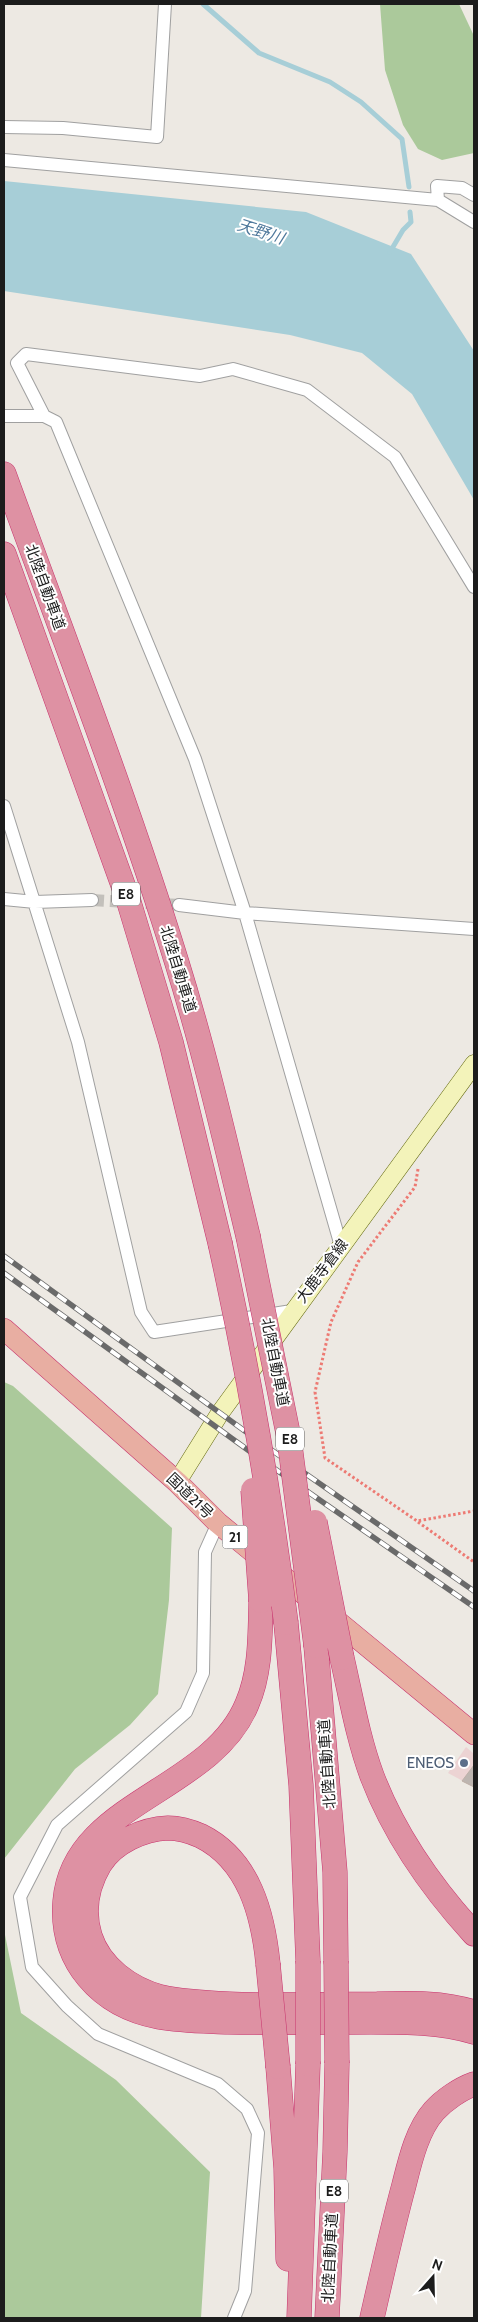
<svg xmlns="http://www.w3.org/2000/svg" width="478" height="2322" viewBox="0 0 478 2322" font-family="Cabin,'Noto Sans JP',sans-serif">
<rect width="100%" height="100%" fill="#ede9e3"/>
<path fill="#ecd3d3" d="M466,1747L474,1754V1787L448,1773Z"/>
<path fill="#abc99b" d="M380,4H459L474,36V153L442,160L418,149L403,125L385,70Z
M4,1382L13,1386L172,1528L169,1600L158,1694L130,1725L75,1769L4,1859Z
M4,1930L21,2013L116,2080L210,2172L201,2318H4Z"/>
<path fill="#a7ced7" d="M4,181L306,212L411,254L474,351V500L412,394L362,353L290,335L4,291Z"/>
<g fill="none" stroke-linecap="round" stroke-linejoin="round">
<path stroke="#a7ced7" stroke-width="5" d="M203,4L259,53L330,82L361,102L402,139L409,187
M390,252L403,230L411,222L410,212"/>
</g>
<path fill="#bdb5b0" stroke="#bdafa7" d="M474,1765V1787L462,1781Z"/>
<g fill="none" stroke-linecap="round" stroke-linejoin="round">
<path stroke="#c3c0bb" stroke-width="12" stroke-dasharray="12 6" stroke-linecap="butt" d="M92,900L179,905"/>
<defs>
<path id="minor" d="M4,127L63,128L157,137L165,4
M4,160L438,200L474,222
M438,200L437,186L462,188L474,195
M4,416H44L17,363L26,354L200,376L233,369L307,390L395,457L474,587
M44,416L56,422L195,759L245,913L341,1246
M4,806L78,1042L141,1312L154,1332L292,1311
M4,899L35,902L92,900
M179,905L245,913L474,929
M218,1523L205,1552L203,1673L186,1712L57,1825L20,1897L32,1967L67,2006L98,2034L218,2084L247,2109L258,2133L245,2291L234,2318"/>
<path id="secondary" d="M177,1482L220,1413L474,1064"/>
<path id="trunk" d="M4,1329L177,1482L218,1523L474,1734"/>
<path id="motorway" d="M4,474C63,636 126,798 177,963C205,1053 226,1144 248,1236
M4,554L128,899L171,1042L220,1243
M261,1601C260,1635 261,1672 247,1704C211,1792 73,1802 65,1901C60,1961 100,2006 159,2017C181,2021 205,2021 228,2022C275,2023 323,2022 371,2022C406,2022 441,2022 474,2032
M286,1623L301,1785L308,1961
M316,1646L335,1872L336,1961
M342,1658C351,1697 358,1738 372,1776C395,1836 431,1887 474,1934
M268,1964C263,1914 249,1860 201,1836C192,1832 179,1828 168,1828C143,1829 114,1842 100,1864C87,1886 82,1910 90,1936C100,1967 130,1989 161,1997C183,2002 206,2003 229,2004C278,2006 327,2004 377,2004C410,2003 442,2002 474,2012
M278,2067L286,2168L288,2259
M299,2318L308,2064
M327,2318L335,2152L337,2063
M372,2318C382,2274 392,2229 404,2185C410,2161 417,2130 434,2111C444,2100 460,2089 474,2084"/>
</defs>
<use href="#minor" stroke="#a0a0a0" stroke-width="14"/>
<use href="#secondary" stroke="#63690e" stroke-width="19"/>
<use href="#trunk" stroke="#c8336d" stroke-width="22"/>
<use href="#motorway" stroke="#c8336d" stroke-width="25"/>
<path stroke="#ed7a73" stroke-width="3" stroke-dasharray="2.5 2.5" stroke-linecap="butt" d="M418,1169L415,1187L358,1262L331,1322L315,1392L325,1458L417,1521L474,1511
M418,1522L474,1562"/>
<use href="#minor" stroke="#fff" stroke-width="12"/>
<use href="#secondary" stroke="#f3f3ba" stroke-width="18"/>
<use href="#trunk" stroke="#e8aea2" stroke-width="21"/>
<use href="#motorway" stroke="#de91a3" stroke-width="24"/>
<defs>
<path id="rail" d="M4,1256L260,1442L474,1591
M4,1273L252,1453L474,1607"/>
</defs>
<use href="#rail" stroke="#6a6a6a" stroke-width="5.5"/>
<use href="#rail" stroke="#fff" stroke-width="4" stroke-dasharray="11" stroke-linecap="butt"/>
<defs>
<path id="motorway-bridge" d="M248,1236L289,1438L316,1646
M220,1243C248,1369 270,1495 286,1623
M253,1490L261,1601
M315,1522L342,1658
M308,1961V2064
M336,1961L337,2063
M268,1964L278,2067"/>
</defs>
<use href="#motorway-bridge" stroke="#c8336d" stroke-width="25" stroke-linecap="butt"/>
<use href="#motorway-bridge" stroke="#de91a3" stroke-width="24"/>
</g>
<circle fill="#5c6f8a" stroke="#fff" stroke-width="2" cx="464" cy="1763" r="5"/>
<g text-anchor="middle" stroke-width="4" stroke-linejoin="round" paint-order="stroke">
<g fill="#fff" stroke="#606060" stroke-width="1">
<rect x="112" y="882.5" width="28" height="23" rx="4"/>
<rect x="276" y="1427.5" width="28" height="23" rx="4"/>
<rect x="222.5" y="1525.5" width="25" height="23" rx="4"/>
<rect x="320" y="2179.5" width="28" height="23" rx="4"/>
</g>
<g font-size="14" font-weight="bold" fill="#1c1c1c">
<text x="126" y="899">E8</text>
<text x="290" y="1444">E8</text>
<text x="235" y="1542">21</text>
<text x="334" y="2196">E8</text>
</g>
<g font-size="15" fill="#1c1c1c" stroke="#fff">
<text transform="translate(45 587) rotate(70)" y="5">北陸自動車道</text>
<text transform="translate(178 969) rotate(73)" y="5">北陸自動車道</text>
<text transform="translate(322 1271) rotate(-53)" y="5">大鹿寺倉線</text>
<text transform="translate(275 1362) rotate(79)" y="5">北陸自動車道</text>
<text transform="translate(190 1496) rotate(44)" y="5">国道21号</text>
<text transform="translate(327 1764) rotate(-94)" y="5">北陸自動車道</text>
<text transform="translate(330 2258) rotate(-87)" y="5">北陸自動車道</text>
</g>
<g font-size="15" fill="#4e5e75" stroke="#fff" text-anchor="end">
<text x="454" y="1768">ENEOS</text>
</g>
<g font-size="16" font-style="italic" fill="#4f799c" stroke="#fff">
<text transform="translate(261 231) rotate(18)" y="6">天野川</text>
</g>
</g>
<rect width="478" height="2322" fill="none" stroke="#1c1c1c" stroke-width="10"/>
<g transform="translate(433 2277) rotate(20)" stroke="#ffffff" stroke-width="4" paint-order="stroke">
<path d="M0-4L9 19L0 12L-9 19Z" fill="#1c1c1c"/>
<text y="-8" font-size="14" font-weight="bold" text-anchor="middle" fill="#1c1c1c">N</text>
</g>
</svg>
